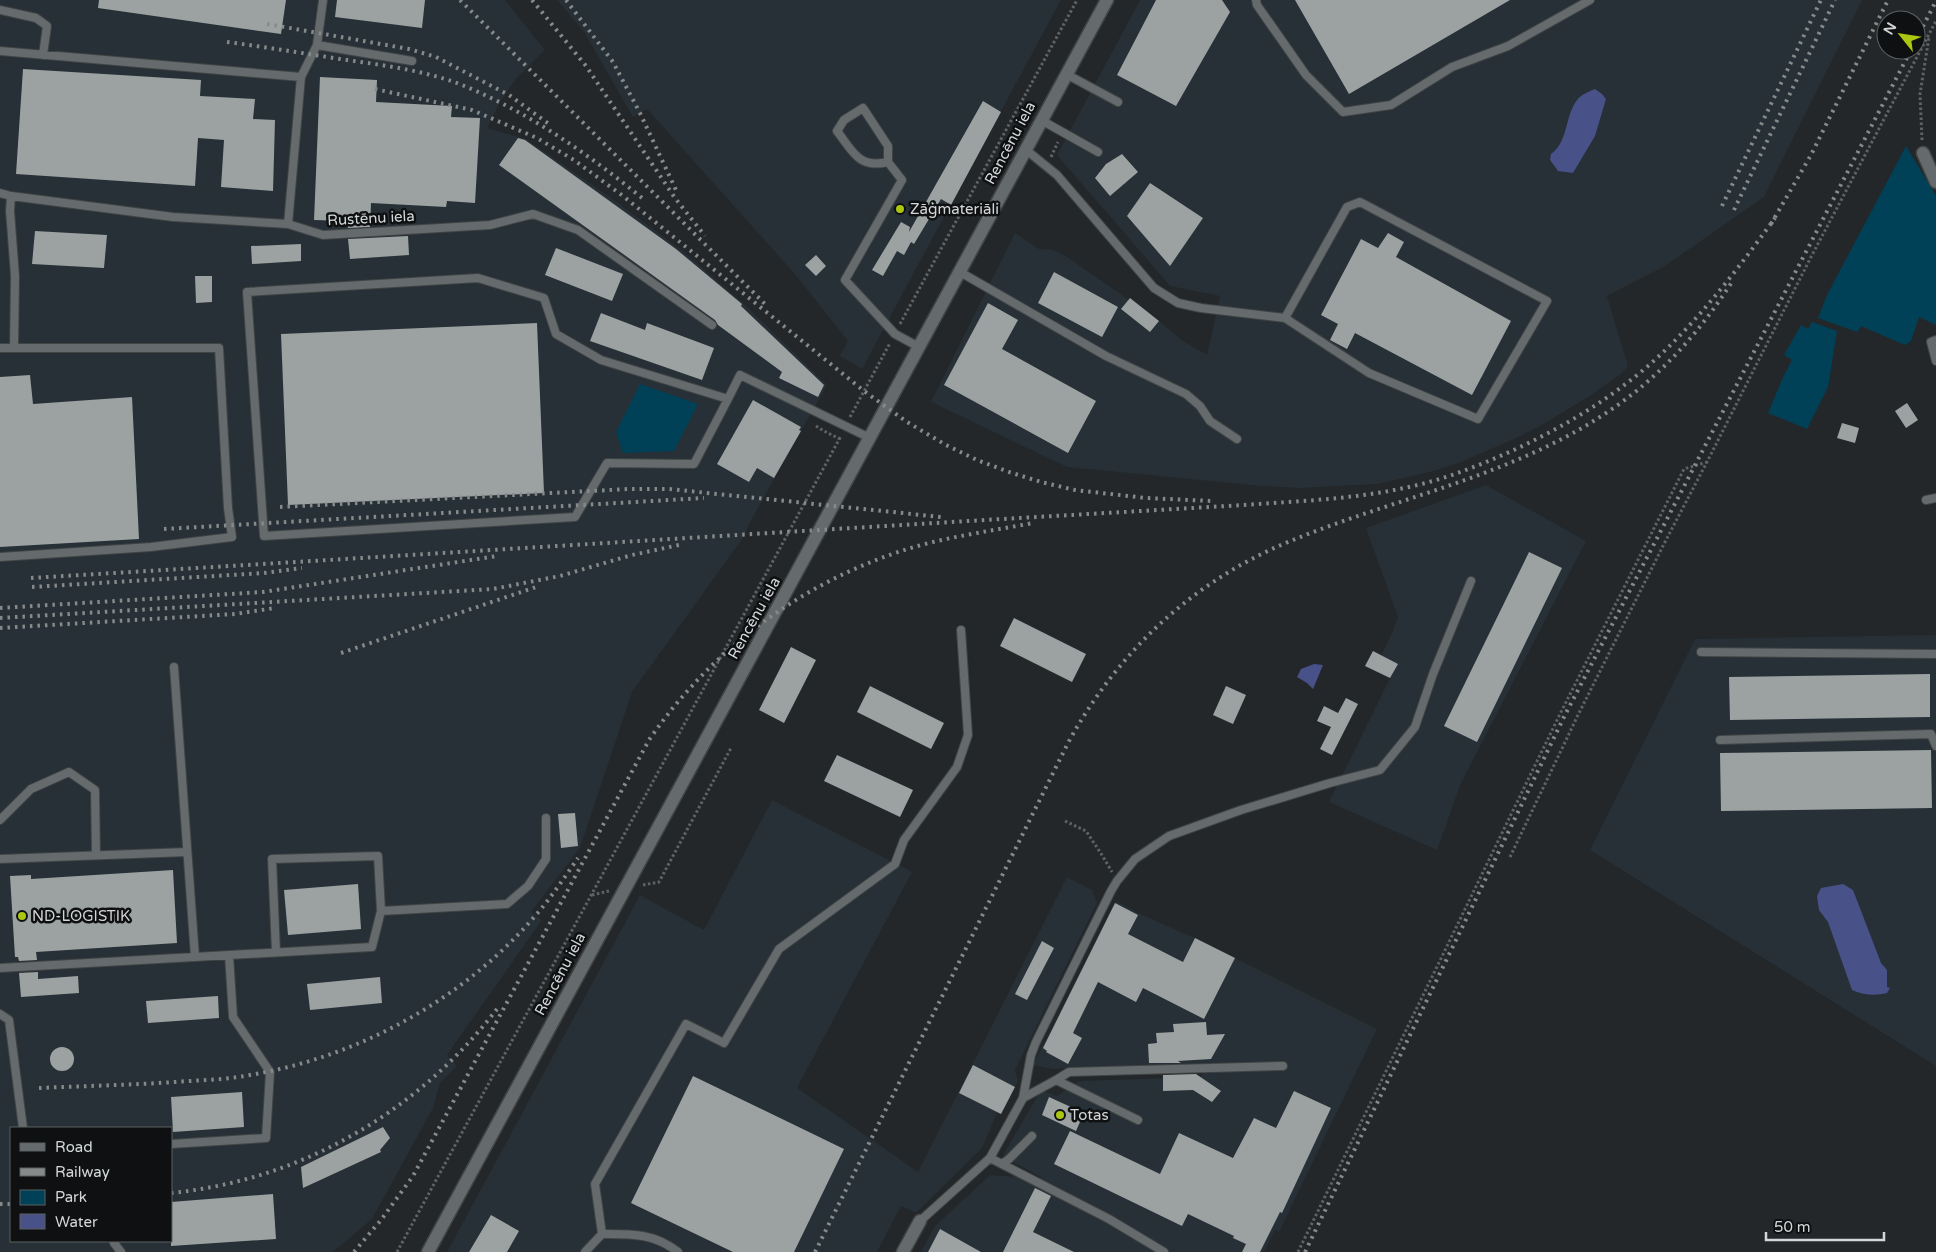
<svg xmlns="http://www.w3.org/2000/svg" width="1936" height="1252" viewBox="0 0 1936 1252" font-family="'Varela Round',sans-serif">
<rect width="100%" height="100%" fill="#232729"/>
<path fill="#263036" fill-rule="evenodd" d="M0,0H505L545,50L515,80L500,102L487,128L526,139L614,200L684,252L743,303L827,385L749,524L745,535L632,692L580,848L531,912L542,920L447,1055L457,1066L440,1083L433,1108L372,1219L333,1252H0ZM11,1128H171V1241H11Z
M557,0H1061L862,369L840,356L848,341L794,273L647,109L633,117L584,32Z
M1140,0H1862L1764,197L1665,266L1607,296L1628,366L1622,373L1593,394L1542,425L1514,439L1459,463L1434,471L1377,484L1300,488L1261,486L1067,467L931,402L1015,233L1039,249L1053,250L1066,256L1159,321L1183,341L1207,355L1220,296L1170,286L1057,155Z
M1486,485L1586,541L1461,783L1437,850L1329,802L1397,664L1381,656L1392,633L1398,617L1366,528Z
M1936,635V1066L1590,850L1695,639Z
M772,800L912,872L797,1088L918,1172L1067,877L1092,890L1097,903L1015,1070L1018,1081L1001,1114L997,1113L982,1148L916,1213L901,1206L877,1252H447L640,895L704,930Z
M1116,901L1140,914L1195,938L1377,1029L1279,1232L1275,1230L1264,1252H921L935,1226L990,1175L1019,1177L1036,1187L1041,1177L1013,1162L1003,1155L1041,1090L1057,1096L1079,1081L1201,1077L1207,1063L1125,1067L1102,1066L1053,1069L1033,1065Z"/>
<path fill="#004158" d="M1906,146L1936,196V325L1919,317L1911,341L1905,345L1861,326L1857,332L1818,318L1827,295Z
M1812,322L1837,331L1828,387L1807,429L1768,413L1783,377L1792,360L1784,355L1801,325L1808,329Z
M640,384L698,404L674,451L623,453L616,432Z"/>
<path fill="#485188" d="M1595,89L1602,94L1606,99L1595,136L1573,173L1558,171L1550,160L1551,154C1570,141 1564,110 1581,96C1585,93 1590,91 1595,89Z
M1314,664L1323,665L1313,689L1307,683L1297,677L1301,669Z
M1843,884L1853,890L1881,963L1887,970V987L1890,988L1887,993C1876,996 1862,995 1852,990L1828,922L1819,910L1817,896L1821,888Z"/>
<path fill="#9ca2a2" d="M99,0H286L281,34L98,8Z
M337,0H425L422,28L335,17Z
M1156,0H1222L1230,12L1176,106L1117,75Z
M1295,0H1510L1349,94Z
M23,69L201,80L200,96L255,99L253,119L275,120L273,191L221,187L224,140L198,138L195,186L16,174Z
M320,77L377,80L376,102L452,106L451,117L480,118L475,203L447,201L446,207L371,203L370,227L348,228L347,221L314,220Z
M983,101L1001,112L951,205L941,199L914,244L911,242L904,255L897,251L883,276L872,270L901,222L910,227L909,232Z
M518,138L525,140L676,249L742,304L741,306L824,385L818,397L779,378L782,372L718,325L715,320L499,165Z
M1122,154L1138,172L1110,196L1095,178L1106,164Z
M1150,183L1203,218L1170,266L1127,216Z
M35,231L107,235L104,268L32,264Z
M1388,233L1404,242L1396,257L1511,321L1472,395L1355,333L1347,349L1330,340L1338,324L1321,315L1361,239L1378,248Z
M408,236L409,255L350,259L348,239Z
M301,244V261L252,264L251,246Z
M556,248L623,274L612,301L545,275Z
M816,255L826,266L816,276L805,265Z
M1054,272L1118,307L1102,337L1038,303Z
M195,276H212V302L196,303Z
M1130,298L1159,321L1150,332L1121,309Z
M988,303L1018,320L1002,349L1096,401L1068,453L944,385Z
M601,313L645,330L647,323L714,348L702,380L590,341Z
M537,323L544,493L288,505L281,334Z
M30,375L33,404L132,397L139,539L0,547V377Z
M753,400L801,427L799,430L801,431L774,478L757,468L749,482L717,464Z
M1907,403L1918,420L1906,428L1895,411Z
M1842,423L1859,428L1855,443L1837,438Z
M1529,552L1562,568L1477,742L1444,726Z
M1014,618L1086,654L1072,682L1000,646Z
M791,647L816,660L784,723L759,710Z
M1373,651L1398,664L1390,678L1365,666Z
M1930,674V717L1730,720L1729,677Z
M870,686L944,723L931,749L857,712Z
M1226,686L1246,695L1233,724L1213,715Z
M1346,698L1358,704L1332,755L1320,749L1331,727L1317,721L1324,706L1338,713Z
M1931,750L1932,808L1721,811L1720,753Z
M837,755L913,790L900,817L824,781Z
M575,813L578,846L561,848L558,814Z
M173,870L177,943L36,952L37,960L19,961L18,957H15L10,876L31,875V879Z
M358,884L361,929L288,935L284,890Z
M1115,903L1138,915L1128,934L1183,962L1195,938L1235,958L1204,1019L1143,988L1136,1002L1098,982L1073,1033L1082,1038L1068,1064L1046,1052L1047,1051L1043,1048Z
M1042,941L1054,948L1027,1000L1015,994Z
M38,972V979L78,976L79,993L21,997L19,973Z
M380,977L382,1003L310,1010L307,984Z
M218,996L219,1018L148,1023L146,1001Z
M1206,1022L1207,1035L1225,1034L1211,1059L1178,1061L1181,1063H1149L1148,1044L1157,1043L1156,1033L1174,1032L1173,1024Z
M50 1059a12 12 0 1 1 24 0a12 12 0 1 1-24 0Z
M973,1065L1015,1087L1001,1114L959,1093Z
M1196,1074L1221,1091L1212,1102L1193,1090L1163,1091V1075Z
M693,1076L844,1149L794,1252H733L631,1203Z
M1294,1091L1331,1108L1282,1213L1280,1212L1260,1252H1242L1246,1244L1233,1238L1234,1236L1188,1214L1182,1226L1054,1164L1070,1131L1160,1174L1179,1133L1233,1158L1254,1118L1276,1128Z
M242,1092L244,1127L173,1132L171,1097Z
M1049,1097L1084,1113L1076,1131L1042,1115Z
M383,1127L390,1138L380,1150L381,1152L303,1188L301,1167Z
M1035,1188L1051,1196L1033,1232L1074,1252H1003Z
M273,1194L276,1239L171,1246V1202Z
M491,1215L519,1231L507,1252H469Z
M940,1229L981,1252H928Z"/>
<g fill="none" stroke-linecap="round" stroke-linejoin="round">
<defs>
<path id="service" d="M323,0L317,45L412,61
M1256,0L1257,5L1306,75L1343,112L1391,105L1452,67L1508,46L1590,0
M0,10L36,18L47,26L43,55
M0,51L301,77L317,45
M1066,74L1118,102
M1041,120L1098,152
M1025,149L1057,175L1154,288L1178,303L1201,308L1285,318L1347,207L1360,202L1547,301L1478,419L1369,373L1285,318
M888,162C859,169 853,152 837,131L844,120L863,108L888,146V162L902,180L845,280L895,334L919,347
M0,193L11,196L173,217L288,224L323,235L490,225L533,214L578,230L712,325
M11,196L10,211L15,276L14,348
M288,224L301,77
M960,272L1106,356L1186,394L1200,406L1210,421L1237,439
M1936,340L1931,342L1936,361
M0,348H219L228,508L232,537L151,547L0,557
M728,399L694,464L607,463L575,517L264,536L247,292L478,278L544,298L556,334L601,360L728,399L740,375L870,438
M1926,500L1936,498
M1701,652L1936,654
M174,667L195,957
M1720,740L1931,734L1936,746
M0,820L31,789L69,772L95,790L96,855
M0,859L187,852
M381,911L507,904L528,886L546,859V818
M0,968L372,947L381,911L378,856L272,859L276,952
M0,1014L9,1020L23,1128
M1056,1080L1069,1072L1283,1066
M1023,1098L1056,1080L1138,1120
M171,1144L266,1138L270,1072L233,1017L229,955
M990,1158L1109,1219L1164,1252
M1002,1164L1009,1159L1032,1136
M920,1221L990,1158L1023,1098L1031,1055L1036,1042L1111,891L1117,881L1135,859L1169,836L1241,810L1330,783L1380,770L1415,727L1433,674L1471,581
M602,1234L595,1184L686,1024L724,1043L779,949L895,864L904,840L957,767L968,735L961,630
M114,1243L121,1252
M585,1252L602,1234C631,1234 654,1233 678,1252"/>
<path id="minor" d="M1923,153L1936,182
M428,1252L1107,0
M903,1252L920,1221"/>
</defs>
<use href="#service" stroke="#414445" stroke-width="10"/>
<use href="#minor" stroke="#414445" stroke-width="15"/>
<path stroke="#5f6365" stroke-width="3" stroke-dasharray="2.5 2.5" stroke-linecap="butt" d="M1922,140L1920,94L1929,37
M1051,157L1058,142
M900,324L1077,0
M850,417L890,343
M816,426L824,431L840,439
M1065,821L1086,831L1102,855L1112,872
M1510,857L1579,713L1666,540L1707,462L1811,257L1936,21
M643,885L659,882L731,748
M592,895L609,891
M397,1252L841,436
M1298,1252L1560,714L1684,469L1707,462"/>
<use href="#service" stroke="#656a6c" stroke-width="8"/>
<use href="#minor" stroke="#656a6c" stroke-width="12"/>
<path stroke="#868a8b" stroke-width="4" stroke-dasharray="2.5 5" stroke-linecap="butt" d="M460,0L768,307
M532,0L586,66L675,198L705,236
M566,0L613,62L640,113L676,190
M267,24L409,49L436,57L509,95L549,124
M1916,40L1936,1
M227,42C265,47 302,53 340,59C381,65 424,70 462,85C528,112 587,153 642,198
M375,89L472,110L537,138L574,160L623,196L864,391L907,422L946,445L977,460L1009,472L1041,482L1075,490L1146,498L1211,501
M1722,206L1821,0
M1734,210L1835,0
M1771,224L1811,155L1888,0
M280,507L629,489H669L941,517
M164,529L704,498
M31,578C349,559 667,539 985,520C1071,515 1158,510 1244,505C1316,500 1386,498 1455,474C1524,449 1592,414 1648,366C1696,324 1738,269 1775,218
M32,587L264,573L302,568
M0,608L263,592L497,556
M0,618L493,589L560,576L632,555L679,545
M0,628L235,614L275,608
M341,653L539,586
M39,1088C84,1086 129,1085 175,1082C200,1080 225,1080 250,1075C358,1057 463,1000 535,916C551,898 564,878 578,858
M171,1193C303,1180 421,1110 500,1005
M0,1204H11
M354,1252L381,1220L413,1176L649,740C714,645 813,574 925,544C960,535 996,530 1033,523
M815,1252L1068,743C1118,651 1195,579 1293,540C1398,497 1513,476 1609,411C1659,378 1699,333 1732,282
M1305,1252L1565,715L1911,50"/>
</g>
<g fill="#acc612" stroke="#0e1011" stroke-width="2">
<circle cx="900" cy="209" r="5"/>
<circle cx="22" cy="916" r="5"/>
<circle cx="1060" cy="1115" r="5"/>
</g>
<g text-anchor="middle" stroke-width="5" stroke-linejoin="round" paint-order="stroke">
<g font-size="15" fill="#d4d7d8" stroke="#0e1011">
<text transform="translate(1010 143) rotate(-62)" y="5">Rencēnu iela</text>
<text transform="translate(371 218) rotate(-3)" y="5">Rustēnu iela</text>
<text transform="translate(754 618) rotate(-61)" y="5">Rencēnu iela</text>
<text transform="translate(560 974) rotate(-62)" y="5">Rencēnu iela</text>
</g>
<g font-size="15" fill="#d4d7d8" stroke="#0e1011" text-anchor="start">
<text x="910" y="214">Zāģmateriāli</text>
<text x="32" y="921">ND-LOGISTIK</text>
<text x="1070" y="1120">Totas</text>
</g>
</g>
<rect x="10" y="1127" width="162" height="115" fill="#0e1011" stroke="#5d6061"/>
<rect x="20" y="1143" width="25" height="8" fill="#656a6c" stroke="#5d6061"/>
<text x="55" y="1152" font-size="15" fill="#d4d7d8">Road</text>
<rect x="20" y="1168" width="25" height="8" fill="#868a8b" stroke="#5d6061"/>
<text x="55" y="1177" font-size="15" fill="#d4d7d8">Railway</text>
<rect x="20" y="1190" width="25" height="15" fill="#004158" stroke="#5d6061"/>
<text x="55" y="1202" font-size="15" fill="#d4d7d8">Park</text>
<rect x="20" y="1214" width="25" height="15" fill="#485188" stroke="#5d6061"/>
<text x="55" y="1227" font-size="15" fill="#d4d7d8">Water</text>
<g transform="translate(1901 35) rotate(300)"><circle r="24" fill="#0e1011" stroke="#5d6061"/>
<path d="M0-4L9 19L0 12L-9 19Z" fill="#acc612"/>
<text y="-8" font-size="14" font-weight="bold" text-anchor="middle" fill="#d4d7d8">N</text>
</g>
<path d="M1766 1232v8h118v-8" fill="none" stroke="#d4d7d8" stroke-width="2.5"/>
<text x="1774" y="1232" font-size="15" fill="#d4d7d8" stroke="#0e1011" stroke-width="4" paint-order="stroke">50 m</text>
</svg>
